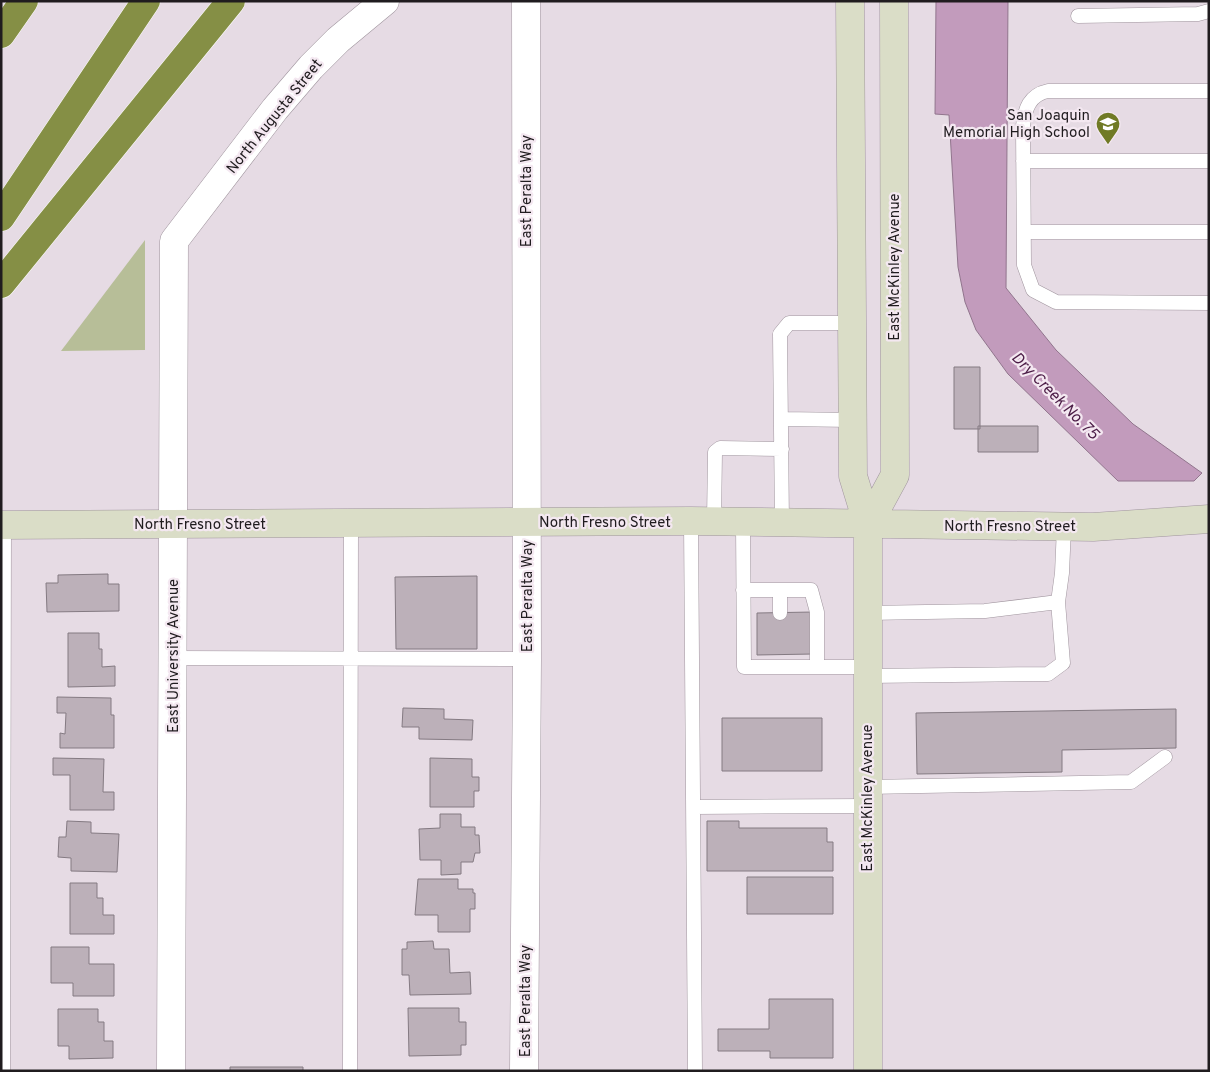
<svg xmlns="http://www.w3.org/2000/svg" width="1210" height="1072" viewBox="0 0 1210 1072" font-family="Overpass,sans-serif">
<rect width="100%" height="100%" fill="#e6dbe4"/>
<path fill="#b7be98" d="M145,240V350L61,351Z"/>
<path fill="#c29bbc" stroke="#91758d" d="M936,1H1008L1006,288L1056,350L1133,424L1202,473L1194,481H1118L1008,374L976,330L965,302L958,267L949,115L935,114Z"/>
<path fill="#bcb0b9" stroke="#847a82" d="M954,367H980V429H954Z
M978,426H1038V452H978Z
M108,574V584H119V611L47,612L46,583H58V575Z
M477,576V649H396L395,577Z
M813,612V654L757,655V613Z
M68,633H99V649H102V667L115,666V686L68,687Z
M57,697L111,698V715H114V748H60V733L65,734L66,713H57Z
M403,708L444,709V719L473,720L472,740L419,739V727H402Z
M1176,709V748L1062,750V772L917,774L916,713Z
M722,718H822V771H722Z
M53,758L104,759L103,792H114V810H70V775H53Z
M430,758L472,759V777H479V791H474V807H430Z
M440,814H461V827H475V835H479L480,853H475L473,862H461V874L441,875V860H420L419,829L440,828Z
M67,821L91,822V833L119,834L117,872L71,871V858L58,857L59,837H66Z
M707,821H739V828H827V842H833V871H707Z
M747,877H833V914H747Z
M418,879H458V889H473V893H475V909H470V932H438V915H415Z
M70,883H97V898H103V915H114V934H70Z
M433,941L434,949H449L450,973L470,972L471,994L410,995L409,975H402V949H407V942Z
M51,947H89V964H114V996H73V983H51Z
M769,999H833V1058H770V1051H718V1029H769Z
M408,1008H459V1022H466V1045H461V1055L409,1056Z
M58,1009H98V1022H104V1041H113V1058L69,1059V1046H58Z
M230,1067H303V1071H230Z"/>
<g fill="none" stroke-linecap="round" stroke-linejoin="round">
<defs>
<path id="lane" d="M1078,16L1198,14L1209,11
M1209,91H1048C1029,95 1025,109 1023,126L1024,265L1033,290L1056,302L1209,303
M1023,161H1209
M1024,232H1209
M781,419L853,420
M691,521L695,1071
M714,522L715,452L720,448L782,449
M743,523L744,667H867
M782,524L780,334L789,323H852
M743,590H811L817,612V667
M780,590V613
M867,613L985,611L1058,602L1062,573L1064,527
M172,658L527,659
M867,676L1048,674L1063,663L1058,602
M867,787L1131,782L1165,757
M694,807L867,806
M3,1071L4,525
M350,1071L351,523"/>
<path id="street" d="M171,1071L174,241L275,109L311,67L338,40L385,1
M524,1071L527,659L526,1"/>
<path id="secondary" d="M850,1L853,476L868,525V1071
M1,525L691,521L1093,527L1209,519
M868,525L895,475L894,1"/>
<path id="highway" d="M1,34L24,1
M1,217L146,1
M1,284L231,1"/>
</defs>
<use href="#lane" stroke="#a0959e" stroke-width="15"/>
<use href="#street" stroke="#a0959e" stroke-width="29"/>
<use href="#secondary" stroke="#a0959e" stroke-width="29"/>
<use href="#highway" stroke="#fff" stroke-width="29"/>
<use href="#lane" stroke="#fff" stroke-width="14"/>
<use href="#street" stroke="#fff" stroke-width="28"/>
<use href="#secondary" stroke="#daddc7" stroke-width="28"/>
<use href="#highway" stroke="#858f45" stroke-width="28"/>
</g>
<defs>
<symbol id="school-pin" viewBox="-11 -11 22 30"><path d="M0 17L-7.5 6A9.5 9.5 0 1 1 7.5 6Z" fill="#707a25" stroke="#f4e8f1"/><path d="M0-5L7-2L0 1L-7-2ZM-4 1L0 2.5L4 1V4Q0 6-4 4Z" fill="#fff"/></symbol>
</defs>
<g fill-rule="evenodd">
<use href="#school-pin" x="1094" y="110" width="28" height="38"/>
</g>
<g text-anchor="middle" stroke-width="4.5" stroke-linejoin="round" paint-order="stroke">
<g font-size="15" fill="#201c1f" stroke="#f4e8f1" text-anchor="end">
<text x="1090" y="120">San Joaquin<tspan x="1090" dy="17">Memorial High School</tspan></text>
</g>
<g font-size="15" fill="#201c1f" stroke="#f4e8f1">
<text transform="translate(274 116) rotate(-51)" y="5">North Augusta Street</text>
<text transform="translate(526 191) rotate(-90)" y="5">East Peralta Way</text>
<text transform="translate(894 267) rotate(-90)" y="5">East McKinley Avenue</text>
<text x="605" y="527">North Fresno Street</text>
<text x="200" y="529">North Fresno Street</text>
<text x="1010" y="531">North Fresno Street</text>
<text transform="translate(527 596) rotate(-90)" y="5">East Peralta Way</text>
<text transform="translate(173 656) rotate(-90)" y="5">East University Avenue</text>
<text transform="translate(867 798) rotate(-90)" y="5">East McKinley Avenue</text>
<text transform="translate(525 1001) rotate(-90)" y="5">East Peralta Way</text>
</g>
<g font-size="16" font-style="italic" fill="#4b1c46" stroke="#f4e8f1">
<text transform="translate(1056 395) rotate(45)" y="6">Dry Creek No. 75</text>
</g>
</g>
<rect width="1210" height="1072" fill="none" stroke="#201c1f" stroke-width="5"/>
</svg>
